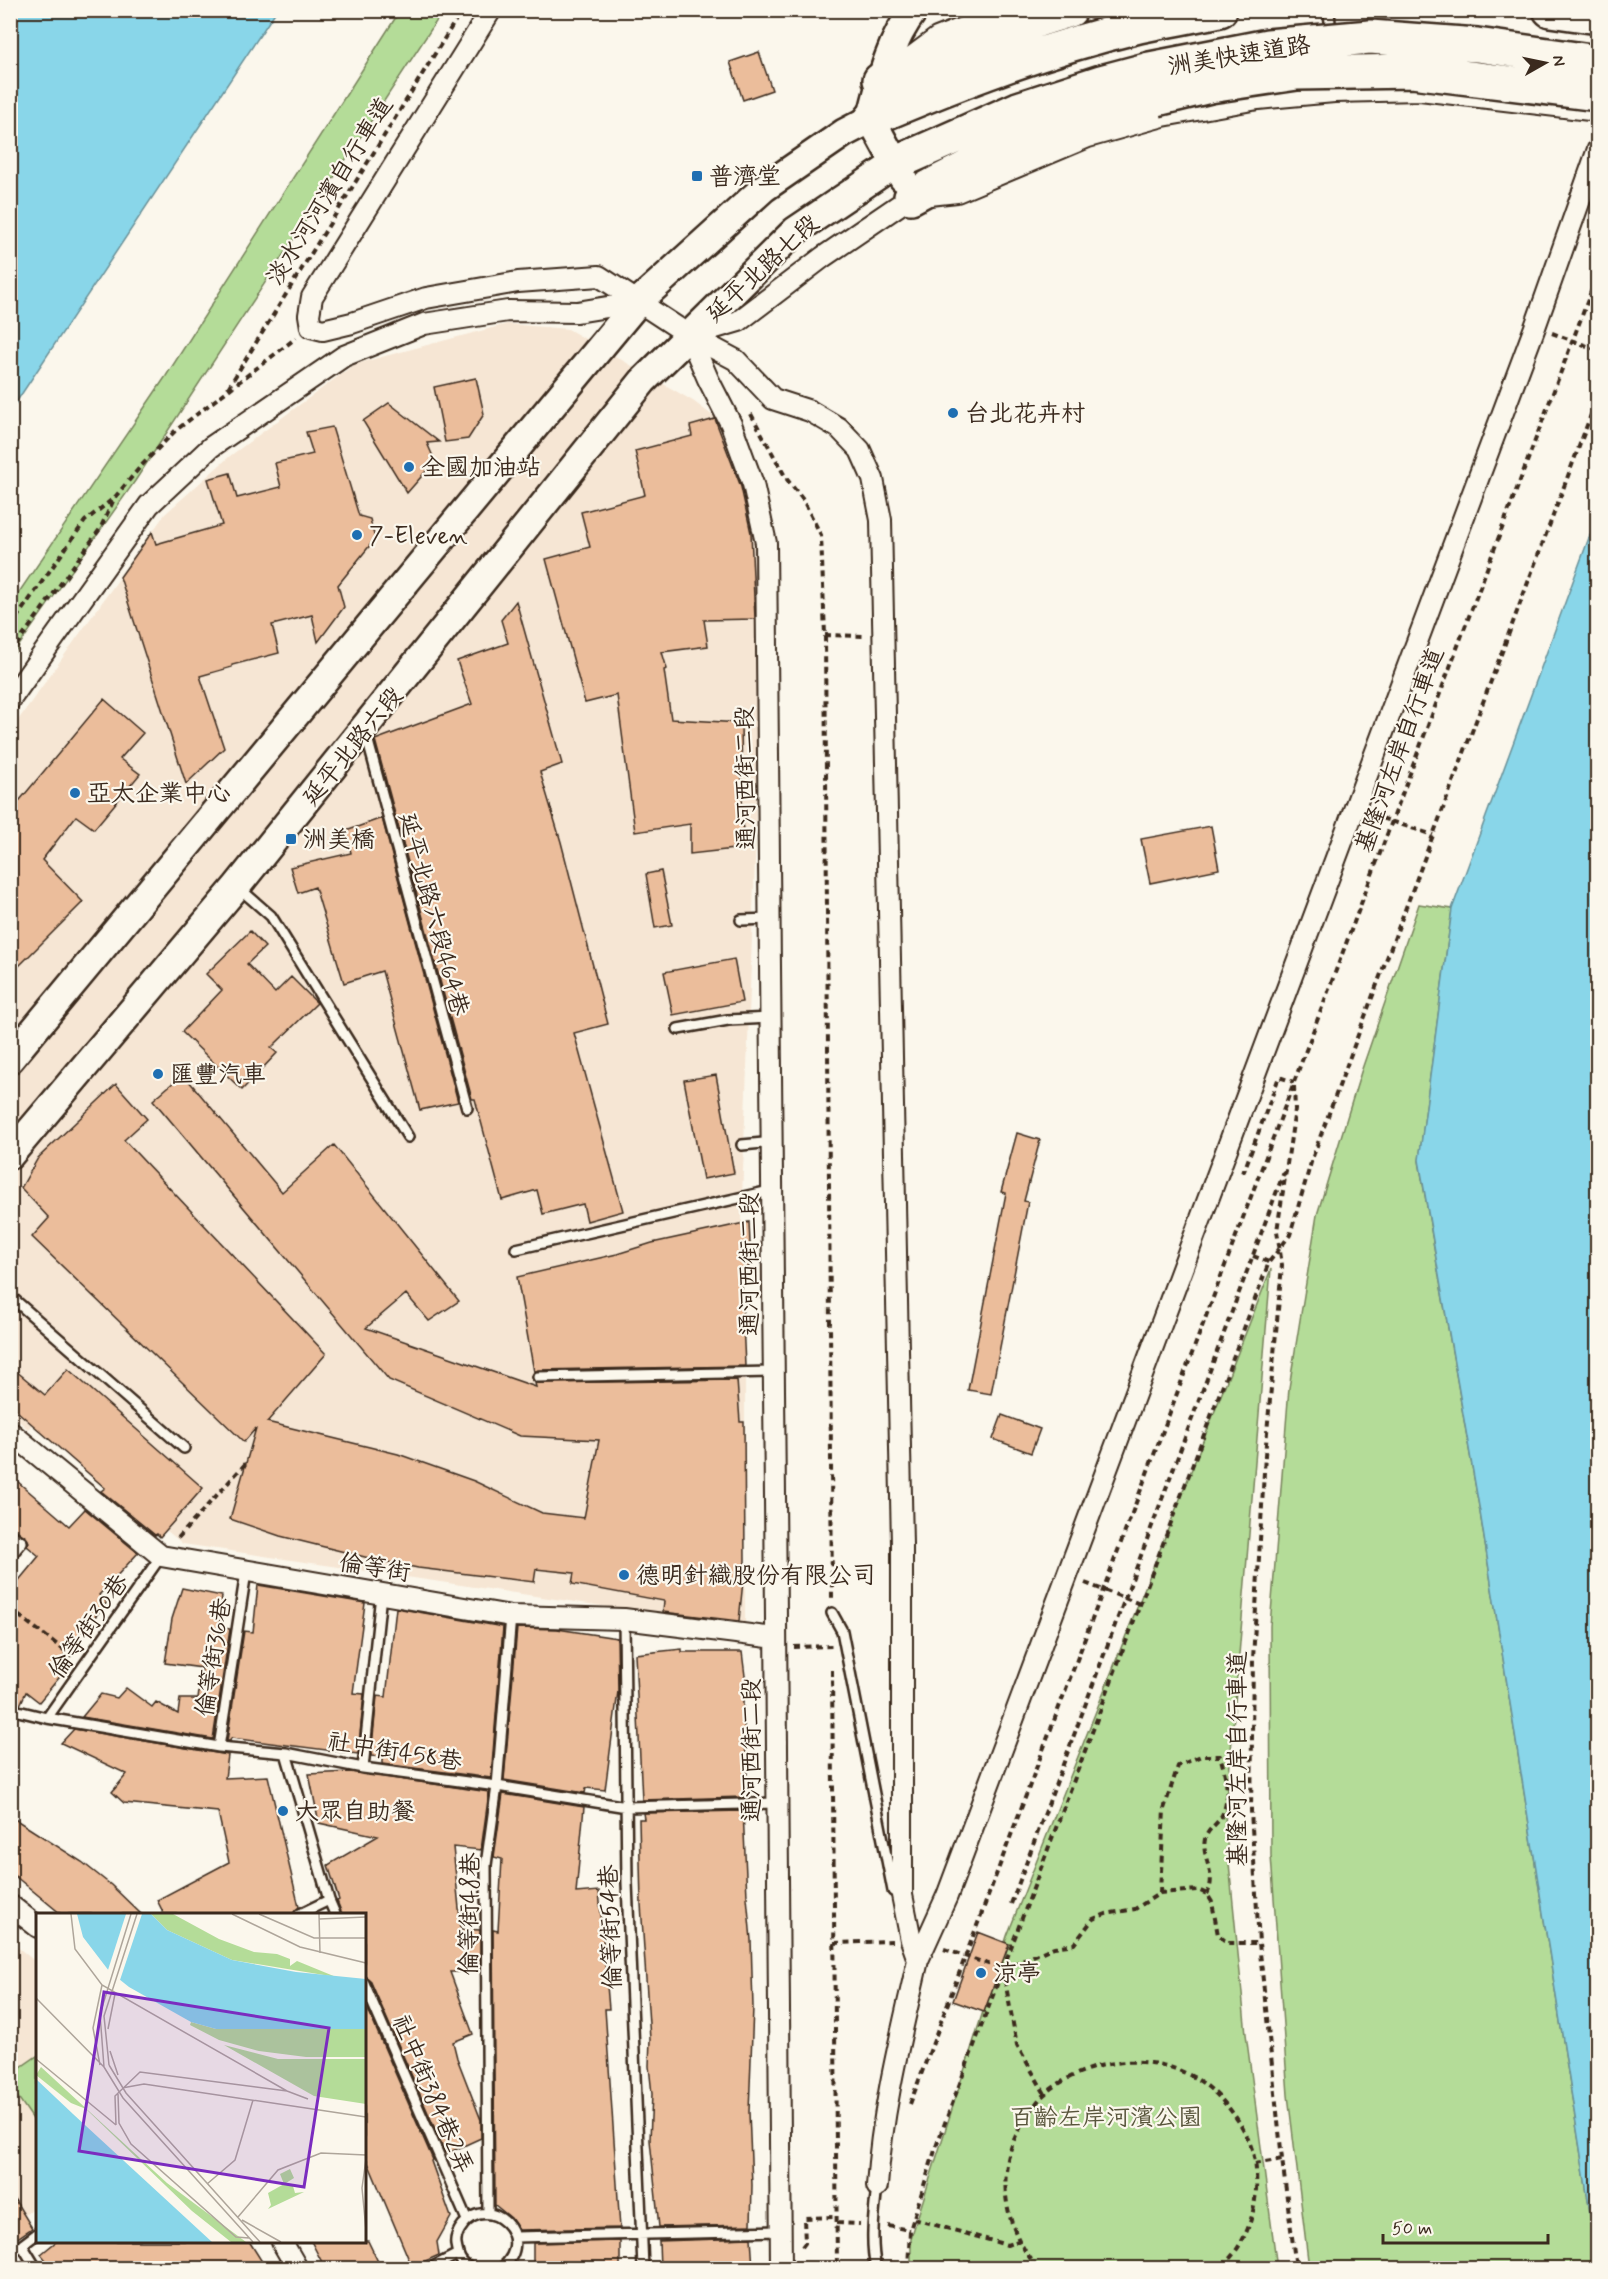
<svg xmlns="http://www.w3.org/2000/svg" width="1608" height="2279" viewBox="0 0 1608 2279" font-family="Mynerve,'LXGW WenKai TC',sans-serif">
<rect width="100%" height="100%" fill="#fbf7ec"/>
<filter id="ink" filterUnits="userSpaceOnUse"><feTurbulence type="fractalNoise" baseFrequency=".0167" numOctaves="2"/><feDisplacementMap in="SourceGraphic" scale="12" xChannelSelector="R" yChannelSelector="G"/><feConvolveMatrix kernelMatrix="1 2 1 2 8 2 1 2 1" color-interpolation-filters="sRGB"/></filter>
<g filter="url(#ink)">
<path fill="#f6e6d4" d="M507,324L568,329L693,401L717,419L749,506L760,589L755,858L742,1198V1297L745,1370V1627L183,1544L34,1422L28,1429L11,1414V730L165,514L230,456L355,364Z
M10,1941L37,1963V2205L25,2215L17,2202L11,2201Z"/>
<path fill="#b4dc98" stroke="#78835b" stroke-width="1.5" d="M421,11H443L135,481L11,657V604L166,376L396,17Z
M1419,904L1452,909L1419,1161L1480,1512L1597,2257V2268H1309L1288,2095L1271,1856L1270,1626L1289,1388L1317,1215L1361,1072Z
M1271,1269L1225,1823L1246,2034L1277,2268H911V2238L1007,1936Z
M37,2056V2125L11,2087V2074Z"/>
<path fill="#89d6e9" stroke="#6a9198" stroke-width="1.5" d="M11,10L276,11L11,410L10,11Z
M1597,516V2257L1480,1512L1419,1160L1452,909Z"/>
<path fill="#ebbd9b" stroke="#3b2a1e" stroke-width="1.5" d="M759,52L772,90L743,100L730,62Z
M476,378L484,414L468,439L445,442L434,387Z
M389,403L439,442L427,443L435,461L407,493L363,421Z
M715,419L741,487L751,533L755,619L704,620L708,646L662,652L667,669L664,670L671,719L741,723L743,848L690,854V824L635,832L617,695L585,703L546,559L590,547L581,512L645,495L635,451L692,436L690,426Z
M332,427L359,516L370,519L375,539L338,585L344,607L318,642L312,615L272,625L279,653L232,665V667L200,676L224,748L186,784L120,577L152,532L156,544L222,525L208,479L230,473L237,498L281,487L275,463L313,454L306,432Z
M516,601L562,764L540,772L561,842L608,1024L574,1033L623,1211L587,1221L583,1204L543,1214L537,1190L502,1200L475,1099H472L375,740L472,704L457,661L508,643L501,620Z
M104,699L143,733L120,759L140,774L94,829L76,816L42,860L83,902L10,975V812Z
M382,818L458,1102L420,1110L382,971L344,983L315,887L298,893L290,867L351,853L346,831Z
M1211,826L1219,869L1150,883L1141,839Z
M661,871L672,925L655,928L646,874Z
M250,931L265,947L247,964L275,993L291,977L317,1003L271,1048L277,1053L242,1090L182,1032L222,990L206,974Z
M734,959L742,1002L673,1015L664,972Z
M183,1074L282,1192L334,1145L459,1301L429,1321L406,1294L366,1328L536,1387L535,1383L737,1380L740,1422H744L745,1561L739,1621L663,1612L664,1601L572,1584L574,1573L536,1569L534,1582L418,1568L377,1560L280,1536L230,1519L256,1428L244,1442L32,1237L49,1218L21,1188L38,1158L116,1084L147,1119L124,1140L326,1354L267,1422L398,1454L474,1481L542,1513L584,1518L599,1440L520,1436L389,1380L153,1100Z
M716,1075L734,1173L703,1179L684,1080Z
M1017,1133L1040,1140L1024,1201L1028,1202L991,1394L968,1390L1006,1193L1001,1192Z
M749,1222L751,1265L746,1268L744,1277L741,1278L745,1366L538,1370L534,1372L517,1277L617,1254L652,1243Z
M10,1366L45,1395L68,1369L203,1488L160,1537L157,1534L155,1535L101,1491L105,1488L10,1405Z
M1002,1415L1040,1429L1031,1453L993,1439Z
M10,1475L69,1526L85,1509L138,1553L99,1595L107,1602L55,1666L63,1673L39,1702L26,1692L20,1705L10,1702V1591L39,1556L27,1546L29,1542L26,1537L10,1526Z
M258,1585L365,1603L353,1693L364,1694L358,1754L231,1738L230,1741H227L244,1631L253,1632Z
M182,1588L222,1596L219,1627L230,1629L213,1739L82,1717L101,1694L117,1698L126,1688L152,1707L156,1702L178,1714L180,1699H198L202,1668L165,1663L172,1619Z
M396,1608L503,1627L491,1778L383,1764V1757L371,1756L377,1696L386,1697Z
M517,1628L557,1629L617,1638L618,1691L605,1790L586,1788L585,1793L504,1780Z
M682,1649V1652H742L745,1676L743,1703L748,1793H743V1797L642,1800L635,1654Z
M74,1729L228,1755L225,1778L268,1776L299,1907L293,1914H164L157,1900L229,1862L218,1812L124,1803L112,1792L127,1774L61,1743Z
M350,1772L489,1792L481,1850L453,1847L461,1929L480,1930V1972H450L473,2034L453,2042L457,2058L481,2120V2138L446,2154L370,1980L364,1976V1914H342L337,1901L339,1900L328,1865L378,1836L319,1823L309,1774Z
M503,1794L584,1807L576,1893L599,1891L609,2009H605L620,2228L519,2230L511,2218L495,2205L493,1930L498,1931L502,1859L494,1857Z
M743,1811L747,1897L751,1940L753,2007L749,2112L752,2185L751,2225L659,2227L650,2140L652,2094L649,2066L650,2039L641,1904L639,1819H644L643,1813Z
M10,1816L82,1862L111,1885L141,1914H61L10,1872Z
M978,1932L1009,1944L984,2012L953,2001Z
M364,2001L433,2160L431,2161L451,2217L437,2242L439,2255L412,2267L364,2153Z
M10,2192L32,2228L10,2243Z
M751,2238L753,2268H660L659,2241Z
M57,2241H249L266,2268H52L41,2254Z
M311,2241H368L381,2268H325Z
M620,2241V2268H533V2243Z"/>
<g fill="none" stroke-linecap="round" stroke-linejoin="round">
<defs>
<path id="lane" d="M1329,10L1331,36
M366,734L467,1108
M239,888L271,916L408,1137
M741,920L772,919
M678,1029L728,1020L773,1018
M742,1145L774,1142
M516,1249L774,1190
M10,1296L184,1448
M538,1377L775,1372
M10,1533L22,1542L10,1556
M832,1613L842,1631L893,1891L900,1894
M624,1619L627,1883L643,2268
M10,1709L47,1718L219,1747L286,1753L363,1768L497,1786L627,1807L776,1803
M47,1718L161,1556
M219,1747L246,1572
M286,1753L329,1900L335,1914
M363,1768L381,1594
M300,1914L329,1900
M364,1983L467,2220
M488,2213L486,1865L497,1786L511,1616
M515,2237L781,2231
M22,2245L36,2268
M10,2254L38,2233
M431,2268L458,2254
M470,2268C460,2263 458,2256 456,2245C455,2237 458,2231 463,2225C489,2192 538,2237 502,2268
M876,2268C870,2241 874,2213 877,2186"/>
<path id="street" d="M491,10L312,297L309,315L311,327L323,330L352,323L426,298L518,282L599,276L689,335L736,360L773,399L810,411L839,428L860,450L873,479L881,520L902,1545V1895L911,1940L918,1960C901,2035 882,2109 877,2186
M909,59L937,38L1008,10
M689,335L708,379L731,424L753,484L766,543C776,1118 774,1693 781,2268
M692,335L739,321L823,257L911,197L957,192L1088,137L1163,116L1258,99L1334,92L1420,90L1598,111
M10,700L149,505L211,447L344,356L424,324L508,311L577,312L638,302
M10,1432L161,1556L511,1616L624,1619L775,1638
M10,1905L38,1927
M918,1960L947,1896L1535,327L1598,149
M282,2242L297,2268"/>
<path id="secondary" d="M903,178L871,119C881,80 889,43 914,10
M10,1059L638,302L764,188L844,133L871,119
M10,1155L237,886L643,381L795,231L896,163"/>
<path id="highway" d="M1550,10L1598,17
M880,80L1038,20L1070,10
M871,119C958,82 1047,48 1139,26C1166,20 1193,16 1220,10
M896,163L1018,109L1101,82L1150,69
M911,197C987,154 1072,119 1157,99"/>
</defs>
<use href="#lane" stroke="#3b2a1e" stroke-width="14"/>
<use href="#street" stroke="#3b2a1e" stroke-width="24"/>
<use href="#secondary" stroke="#3b2a1e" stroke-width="32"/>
<use href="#highway" stroke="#3b2a1e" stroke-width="38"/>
<path stroke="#3b2a1e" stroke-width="4" stroke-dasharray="6 4.5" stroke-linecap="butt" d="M1552,333L1598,350
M228,388L462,10
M751,414L786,478L803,500L821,535L825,635L832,1599
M10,627L85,521L114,498
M825,635L863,636
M10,654L100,529L115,497L141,466L175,431L296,338
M1372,815L1433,835
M1294,1086L1295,1110L1277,1231L1282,1265L1265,1455L1253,1659L1251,1811L1259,1943L1282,2159L1296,2268
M1241,1170L1244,1171L1279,1077L1294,1082
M1253,1256L1269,1262
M178,1538L246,1463
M1085,1583L1140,1604
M10,1609L72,1656
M794,1647L832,1646
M832,1670L837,2268
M1160,1893L1164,1809L1178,1766L1201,1756H1220C1226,1775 1232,1802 1219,1820C1214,1826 1207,1831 1205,1839C1201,1859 1218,1875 1207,1894
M1011,1904L1284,1172
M834,1943L892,1941
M944,1949L1003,1969L1054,1947L1074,1944L1093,1919L1106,1914L1135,1909L1160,1893L1198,1890L1207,1894L1212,1902L1218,1935L1228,1943H1259
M1003,1970L1017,2045L1045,2094
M910,2104L1598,273
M1255,2164L1282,2159
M914,2219L1007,2245L1018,2241
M837,2223L860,2224
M888,2226L910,2230
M802,2247L805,2243L804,2218L836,2217
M908,2268L910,2230L937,2144L1269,1262L1290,1235L1312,1159L1358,1035L1598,396
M1038,2268C1000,2225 993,2161 1029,2114C1034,2107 1039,2098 1046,2093C1096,2052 1174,2049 1220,2098C1238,2117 1254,2142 1256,2170C1258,2207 1249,2243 1220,2268"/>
<use href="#lane" stroke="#fbf7ec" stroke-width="9"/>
<use href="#street" stroke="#fbf7ec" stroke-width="20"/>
<use href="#secondary" stroke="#fbf7ec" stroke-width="27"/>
<use href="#highway" stroke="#fbf7ec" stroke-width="33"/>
<defs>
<path id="highway-bridge" d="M1150,69L1268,46L1370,37L1477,45L1598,62
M1157,99L1210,86L1297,73L1412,71L1598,94"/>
</defs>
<use href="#highway-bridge" stroke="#3b2a1e" stroke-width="38" stroke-linecap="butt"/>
<use href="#highway-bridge" stroke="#fbf7ec" stroke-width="33"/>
</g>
</g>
<g fill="#1f6fb2" stroke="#fbf7ec" stroke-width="2">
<rect x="691" y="170" width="12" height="12" rx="3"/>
<circle cx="953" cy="413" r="6"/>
<circle cx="409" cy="467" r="6"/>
<circle cx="357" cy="535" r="6"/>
<circle cx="75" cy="793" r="6"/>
<rect x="285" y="833" width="12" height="12" rx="3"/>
<circle cx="158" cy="1074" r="6"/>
<circle cx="624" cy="1575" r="6"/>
<circle cx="283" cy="1811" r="6"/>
<circle cx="981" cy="1973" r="6"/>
</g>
<g text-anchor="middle" stroke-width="4.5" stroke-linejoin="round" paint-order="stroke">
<g font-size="24" fill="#3b2a1e" stroke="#fbf7ec">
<text transform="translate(1239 55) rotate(-9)" y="8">洲美快速道路</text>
<text transform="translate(329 191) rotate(-58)" y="8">淡水河河濱自行車道</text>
<text transform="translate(762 268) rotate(-43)" y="8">延平北路七段</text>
<text transform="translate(352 746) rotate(-51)" y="8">延平北路六段</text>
<text transform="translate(1399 750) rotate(-70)" y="8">基隆河左岸自行車道</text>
<text transform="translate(745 778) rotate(-91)" y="8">通河西街二段</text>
<text transform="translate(434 914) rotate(75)" y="8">延平北路六段464巷</text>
<text transform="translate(749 1264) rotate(-90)" y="8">通河西街二段</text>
<text transform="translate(375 1567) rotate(9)" y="8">倫等街</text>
<text transform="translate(88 1626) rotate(-55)" y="8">倫等街30巷</text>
<text transform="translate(213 1657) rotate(-81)" y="8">倫等街36巷</text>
<text transform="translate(751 1750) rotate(-90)" y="8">通河西街二段</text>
<text transform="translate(395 1751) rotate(9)" y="8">社中街458巷</text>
<text transform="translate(1237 1759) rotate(-90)" y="8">基隆河左岸自行車道</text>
<text transform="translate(469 1914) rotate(-89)" y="8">倫等街48巷</text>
<text transform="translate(610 1927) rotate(-92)" y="8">倫等街54巷</text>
<text transform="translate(433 2094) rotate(67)" y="8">社中街384巷2弄</text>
</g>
<g font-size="24" fill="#3b2a1e" stroke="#fbf7ec" text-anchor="start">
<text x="709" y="184">普濟堂</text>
<text x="965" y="421">台北花卉村</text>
<text x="421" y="475">全國加油站</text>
<text x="369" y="543">7-Eleven</text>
<text x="87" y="801">亞太企業中心</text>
<text x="303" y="847">洲美橋</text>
<text x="170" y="1082">匯豐汽車</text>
<text x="636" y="1583">德明針織股份有限公司</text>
<text x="295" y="1819">大眾自助餐</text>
<text x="993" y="1981">涼亭</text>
</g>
<g font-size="24" fill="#59563c" stroke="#fbf7ec">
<text x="1106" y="2125">百齡左岸河濱公園</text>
</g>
</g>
<g transform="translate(36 1913)">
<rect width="330" height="330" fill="#fbf7ec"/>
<path d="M115,1H137L183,26L218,39L241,41L254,46V53L261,48L300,64L196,47L131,17ZM155,109L180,116H330V144H270L223,138L183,127L154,112ZM188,132L242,146H330V191L278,183ZM5,154L131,270L210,329H195L156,298L50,196L35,190L0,162ZM254,256L258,265L250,270L257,273L259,280L268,279L232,296L235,292L232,280L248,271L244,261Z" fill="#b4dc98"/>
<path d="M41,1H115L131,17L196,47L260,59L330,66V116H180L155,109L93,74L73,58L47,24ZM0,166L37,201L176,329H0Z" fill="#89d6e9"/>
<path d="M90,1H106L83,70L71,60Z" fill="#fbf7ec"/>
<path fill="none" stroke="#89d6e9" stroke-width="3" d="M0,238L93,329"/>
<path fill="none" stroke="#aea59a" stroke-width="1.5" d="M35,1L39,36L66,72L251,178M196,1L264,34L330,50M223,1L278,25H330M283,1L284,40M283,6L330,4M0,85L68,154M72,116L79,81M74,138L82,162M0,146L80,212M64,152L57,115L66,72M73,152L90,180L224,329M73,152L68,103L101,1M68,154L87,185L217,329M68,154L64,101L95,1M86,175L108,171L330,204M82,181L83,210L95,231L200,324L213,325M80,212L79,183L104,159L251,178L272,186M330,246L326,275L330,317M171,271L199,247L217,187M202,304L242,257L285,240L330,242M206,307L245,329"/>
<path fill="#7b2cbf" fill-opacity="0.15" stroke="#7b2cbf" stroke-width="3" d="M68,79L293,115L268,274L43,238Z"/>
<rect width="330" height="330" fill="none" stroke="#3b2a1e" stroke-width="3"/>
</g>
<rect width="1608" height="2279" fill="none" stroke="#fbf7ec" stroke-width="36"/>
<rect x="18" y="18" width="1572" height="2243" fill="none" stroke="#3b2a1e" stroke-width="2" filter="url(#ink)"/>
<g transform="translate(1545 63) rotate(81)" stroke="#fbf7ec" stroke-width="4.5" paint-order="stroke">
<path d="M0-4.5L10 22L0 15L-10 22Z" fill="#3b2a1e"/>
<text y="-9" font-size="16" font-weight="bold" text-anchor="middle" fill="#3b2a1e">N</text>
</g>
<path d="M1383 2234v9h165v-9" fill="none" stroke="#3b2a1e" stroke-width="3"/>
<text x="1392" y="2234" font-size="18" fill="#3b2a1e" stroke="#fbf7ec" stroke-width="4.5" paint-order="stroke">50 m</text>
</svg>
